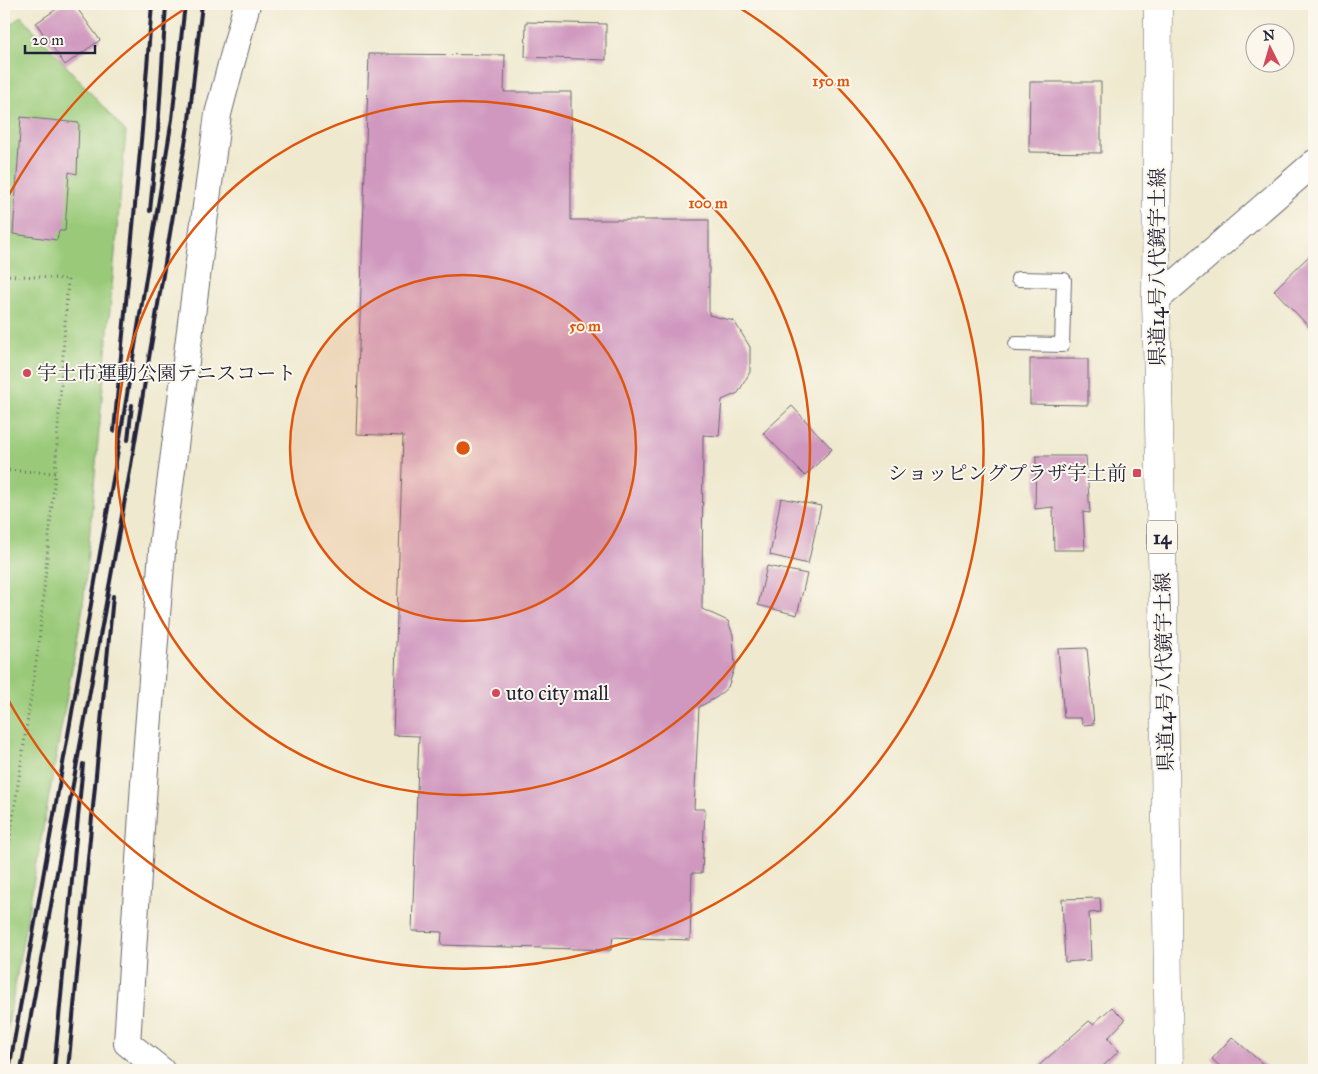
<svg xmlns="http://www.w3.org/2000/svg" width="1318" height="1074" viewBox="0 0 1318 1074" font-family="'IM FELL Great Primer','Noto Serif JP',serif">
<rect width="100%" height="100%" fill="#fbf7ec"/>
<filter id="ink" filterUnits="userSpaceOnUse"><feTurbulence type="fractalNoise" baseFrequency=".02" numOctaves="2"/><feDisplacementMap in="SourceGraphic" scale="10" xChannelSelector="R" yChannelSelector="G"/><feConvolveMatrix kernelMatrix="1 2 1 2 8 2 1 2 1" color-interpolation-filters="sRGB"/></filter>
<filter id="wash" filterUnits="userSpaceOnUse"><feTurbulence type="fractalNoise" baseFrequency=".0096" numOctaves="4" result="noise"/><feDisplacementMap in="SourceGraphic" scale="20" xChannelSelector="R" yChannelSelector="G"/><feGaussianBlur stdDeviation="1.12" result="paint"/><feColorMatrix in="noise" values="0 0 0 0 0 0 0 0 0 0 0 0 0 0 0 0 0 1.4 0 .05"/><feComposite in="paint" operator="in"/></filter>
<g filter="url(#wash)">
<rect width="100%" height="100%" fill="#efe9cf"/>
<path fill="#9aca79" stroke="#5e765a" d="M4,15L11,24L21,16L126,132L83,607L4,1046Z"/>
<g id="blocks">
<path fill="#d098bf" d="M64,4H74L100,40L65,65L36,23Z
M526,22L606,24V60L525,57Z
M369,54L505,55L504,92H571V220H709V315L734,321L750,347V372L738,393L722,400L719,436L703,435L702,609L728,621L733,635L735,666L728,687L717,697L699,707L694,809H705L702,873H692L690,940L613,937L611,950L441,945L442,932L412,931L419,736L393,735L403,436L356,434Z
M1030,82H1101V153L1029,152Z
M21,117L79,123L77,174L69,172L65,231H59L57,240L13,234Z
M1314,251V332L1274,290Z
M1030,359H1088V405L1030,404Z
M792,406L832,449L805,476L763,433Z
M1036,456H1086L1090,513L1083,512L1085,550H1054L1053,507L1035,509Z
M781,498L821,506L808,564L770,555Z
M767,566L807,574L797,615L758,605Z
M1087,648L1094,724L1083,725L1081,718H1064L1058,649Z
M1100,898L1101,912L1089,913L1091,960L1065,962L1062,899Z
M1112,1007L1125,1020L1108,1038L1119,1051L1099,1070H1034L1089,1021L1093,1024Z
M1232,1037L1270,1070H1224L1212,1059Z"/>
</g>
</g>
<g filter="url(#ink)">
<use href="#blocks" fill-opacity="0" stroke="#6a686f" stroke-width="1"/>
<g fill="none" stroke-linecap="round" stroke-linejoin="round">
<defs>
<path id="lane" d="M1016,344L1062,345L1064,280L1018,279"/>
<path id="street" d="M1156,300L1314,163
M161,1070L127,1043L145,768L163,539L218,114L247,4"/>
<path id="primary" d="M1158,4L1156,300L1163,594L1169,1070"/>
</defs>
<use href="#lane" stroke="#6a686f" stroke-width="16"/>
<use href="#street" stroke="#6a686f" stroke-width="28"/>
<use href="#primary" stroke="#6a686f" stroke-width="29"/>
<path stroke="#6a686f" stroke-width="3" stroke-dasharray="1 4" stroke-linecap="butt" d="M4,125L6,128L4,163
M4,275L68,279L55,473
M4,470L55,473L39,642L4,879"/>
<use href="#lane" stroke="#fff" stroke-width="14"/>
<use href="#street" stroke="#fff" stroke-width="26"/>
<use href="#primary" stroke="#fff" stroke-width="28"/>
<path stroke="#22223b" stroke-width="4" d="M150,211L158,130L166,4
M114,431L142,130L152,4
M128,440L132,405
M9,1070L115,468L172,119L185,4
M21,1070L129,477L189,120L202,4
M54,1070L83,764
M68,1070L113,596"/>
</g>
</g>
<circle cx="463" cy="448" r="173" fill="#de560e" fill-opacity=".12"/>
<g fill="none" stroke="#de560e" stroke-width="2.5">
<circle cx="463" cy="448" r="173"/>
<circle cx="463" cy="448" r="347"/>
<path d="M4 204A520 520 0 0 1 191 5M735 5A520 520 0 1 1 4 692"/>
</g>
<g fill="#d1495b" stroke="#fbf7ec" stroke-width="2">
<circle cx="27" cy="373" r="5"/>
<rect x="1132" y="468" width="10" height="10" rx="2.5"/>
<circle cx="496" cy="693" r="5"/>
</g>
<g text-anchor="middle" stroke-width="4" stroke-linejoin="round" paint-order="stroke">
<rect fill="#fbf7ec" stroke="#636270" stroke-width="1" x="1147" y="520.5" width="30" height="33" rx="4"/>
<g font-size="19" font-weight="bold" fill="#22223b">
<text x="1162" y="544">14</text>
</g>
<g font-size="20" fill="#22223b" stroke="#fbf7ec">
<text transform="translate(1157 267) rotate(-90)" y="7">県道14号八代鏡宇土線</text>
<text transform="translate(1164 672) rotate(-91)" y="7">県道14号八代鏡宇土線</text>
</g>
<g font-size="20" fill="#22223b" stroke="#fbf7ec" text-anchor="start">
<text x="37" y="380">宇土市運動公園テニスコート</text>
<text x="1127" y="480" text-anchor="end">ショッピングプラザ宇土前</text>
<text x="506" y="700">uto city mall</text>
</g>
</g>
<circle cx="463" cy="448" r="8" fill="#de560e" stroke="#fbf7ec" stroke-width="2.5"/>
<g font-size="15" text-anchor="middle" font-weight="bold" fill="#de560e" stroke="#fbf7ec" stroke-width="4" stroke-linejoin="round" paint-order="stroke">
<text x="831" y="86">150 m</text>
<text x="708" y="208">100 m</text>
<text x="585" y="331">50 m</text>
</g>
<rect width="1318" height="1074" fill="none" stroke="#fbf7ec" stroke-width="20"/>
<g transform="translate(1270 48) rotate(355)"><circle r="24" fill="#fbf7ec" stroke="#a4a2a5"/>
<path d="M0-4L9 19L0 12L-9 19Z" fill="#d1495b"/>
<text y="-8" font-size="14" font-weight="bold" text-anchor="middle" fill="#22223b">N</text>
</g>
<path d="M25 45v8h70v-8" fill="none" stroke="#22223b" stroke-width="2.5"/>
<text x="32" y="45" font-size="15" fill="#22223b" stroke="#fbf7ec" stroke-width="4" paint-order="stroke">20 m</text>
</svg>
